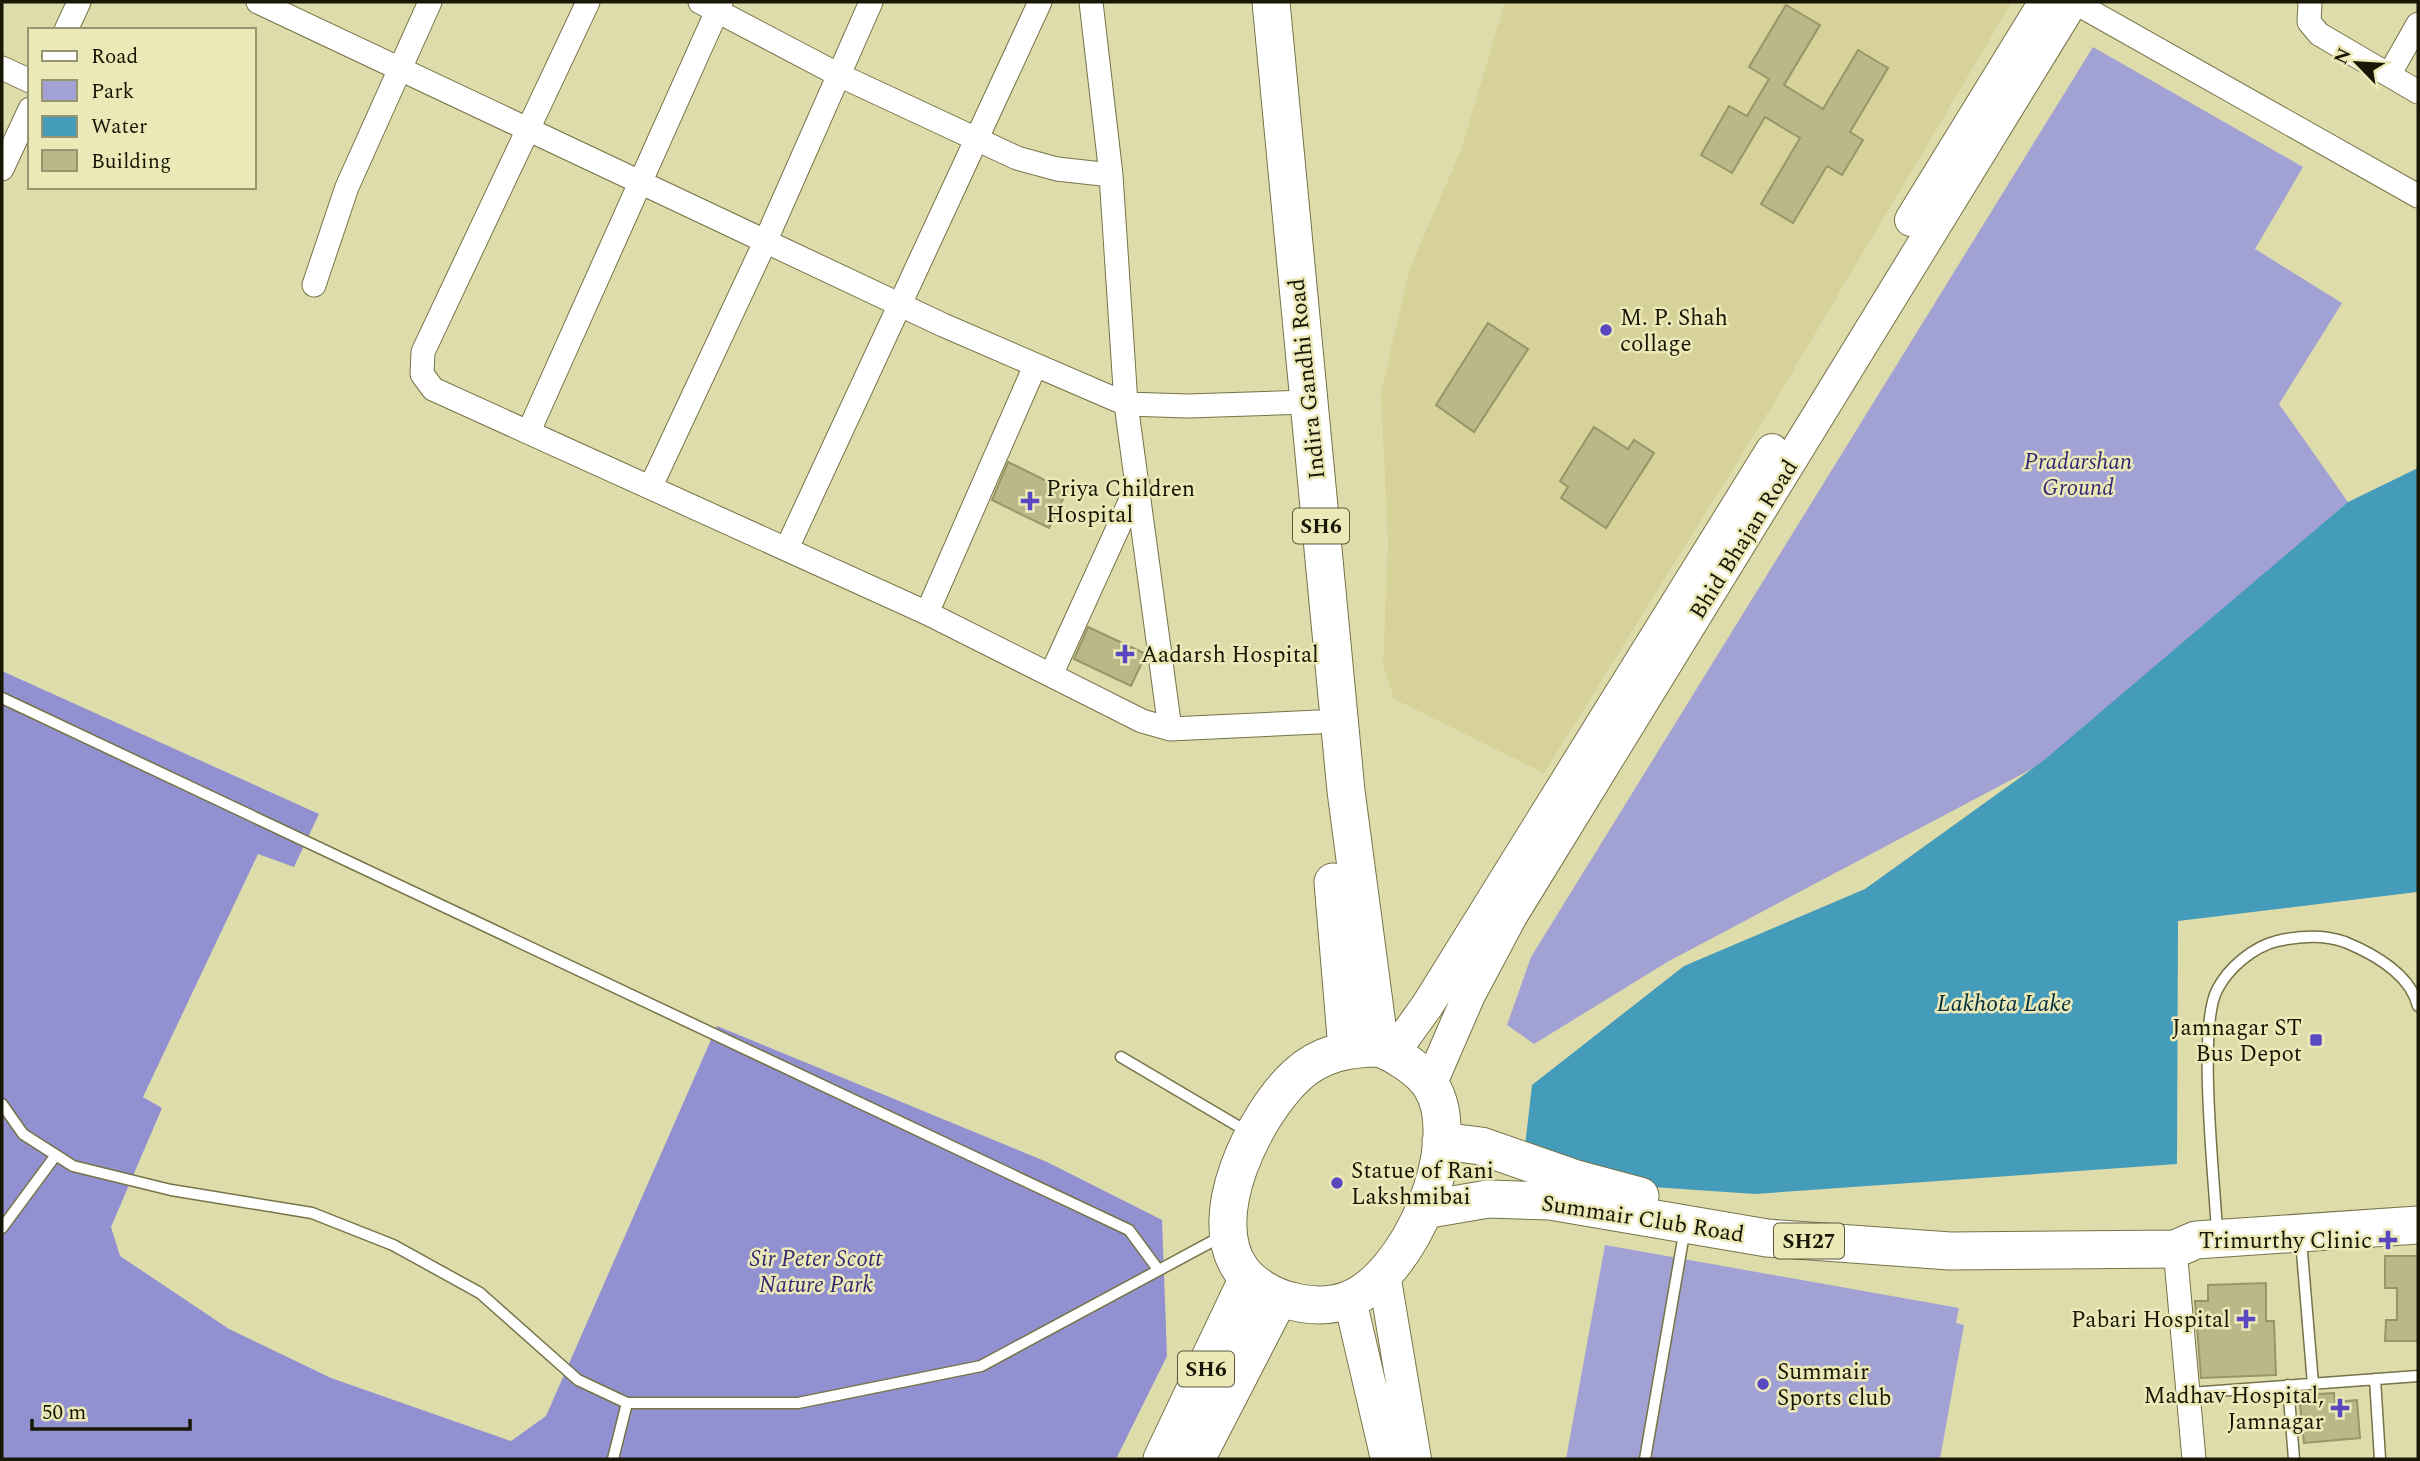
<svg xmlns="http://www.w3.org/2000/svg" width="2420" height="1461" viewBox="0 0 2420 1461" font-family="Spectral,serif">
<rect width="100%" height="100%" fill="#dfdcac"/>
<path fill="#d6d29a" d="M1505,2H2012L1775,401L1544,773L1394,699L1383,665L1388,543L1381,392L1410,268L1461,150Z"/>
<path fill="#a1a1d4" d="M2093,47L2303,167L2255,249L2342,303L2279,404L2348,502L2045,762L1669,961L1534,1044L1507,1025L1531,957Z
M1605,1245L1959,1308L1956,1323L1964,1325L1940,1459H1566Z"/>
<path fill="#9190d1" d="M2,671L319,814L294,867L258,854L143,1097L162,1108L111,1227L120,1256L229,1329L331,1378L511,1441L546,1416L717,1026L1047,1162L1162,1220L1167,1356L1116,1459H2Z"/>
<path fill="#449bba" d="M2418,468L2417,892L2178,921L2177,1164L1755,1194L1594,1183L1525,1146L1532,1085L1684,966L1865,889L2043,761L2348,502Z"/>
<path fill="#bab789" stroke="#989568" stroke-width="2" d="M1786,5L1820,25L1784,85L1823,109L1858,50L1888,68L1850,132L1863,140L1842,175L1827,166L1793,223L1761,204L1800,138L1765,117L1732,173L1701,155L1729,106L1747,116L1769,79L1749,67Z
M1488,323L1528,349L1474,432L1436,405Z
M1594,427L1628,449L1634,440L1654,453L1606,528L1561,498L1568,487L1560,481Z
M1008,462L1067,491L1049,528L992,500Z
M1088,627L1146,654L1131,686L1074,659Z
M2385,1256H2418V1341H2385L2386,1320H2397V1288H2385Z
M2266,1283V1321H2274L2276,1375L2201,1378L2195,1301H2208V1285Z
M2334,1393L2335,1402L2357,1400L2360,1438L2304,1443L2300,1405L2318,1403V1394Z"/>
<g fill="none" stroke-linecap="round" stroke-linejoin="round">
<defs>
<path id="lane" d="M2,698L1129,1230L1157,1268
M1121,1057L1248,1132
M2,1104L23,1134L73,1166L171,1190L312,1213L393,1245L480,1293L578,1380L627,1403H798L981,1366L1224,1235
M2,1228L56,1155
M2217,1233C2215,1183 2197,1028 2217,990C2228,968 2253,947 2277,941C2299,936 2323,934 2345,942C2374,954 2410,974 2418,1006
M2301,1240L2313,1384
M2375,1379L2380,1459
M2288,1385L2294,1459
M2190,1393L2418,1376
M613,1459L627,1403
M1645,1459L1685,1228"/>
<path id="street" d="M258,2L943,325L1126,404L1188,406L1307,402
M588,2L423,352L422,374L433,389L927,613L1142,721L1170,729L1318,722
M700,2L839,75L1017,158L1057,169L1111,175
M1091,2L1111,175L1126,404L1170,729
M2074,2L2418,196
M2310,2L2309,22L2319,34L2418,92
M66,30L79,2
M2,68L30,81
M2389,75L2418,24
M2,169L30,109
M314,285L347,187L430,2
M529,431L721,2
M651,486L766,240L871,2
M787,548L1040,2
M927,613L1035,366
M1051,675L1138,484
M2175,1249L2194,1459"/>
<path id="secondary" d="M1911,220L2045,2
M1393,1053L1427,1006L1772,450
M1430,1085L1469,995L1511,916L2072,2
M1384,1274L1415,1459
M1350,1300L1387,1459"/>
<path id="primary" d="M1271,2L1346,791L1380,1048
M1333,882L1347,1049
M1380,1048C1397,1055 1421,1070 1431,1086C1467,1143 1409,1277 1348,1300C1329,1307 1310,1306 1291,1301C1273,1297 1253,1285 1242,1271C1202,1218 1255,1114 1297,1075C1321,1053 1349,1048 1380,1048Z
M1441,1141L1481,1146L1573,1178L1640,1196
M1424,1210L1488,1199L1550,1201L1767,1238L1950,1251L2175,1249L2196,1240L2418,1225
M1162,1459L1248,1278
M1196,1459L1279,1298"/>
</defs>
<use href="#lane" stroke="#767347" stroke-width="13"/>
<use href="#street" stroke="#767347" stroke-width="25"/>
<use href="#secondary" stroke="#767347" stroke-width="34"/>
<use href="#primary" stroke="#767347" stroke-width="39"/>
<use href="#lane" stroke="#fff" stroke-width="10"/>
<use href="#street" stroke="#fff" stroke-width="23"/>
<use href="#secondary" stroke="#fff" stroke-width="32"/>
<use href="#primary" stroke="#fff" stroke-width="37"/>
</g>
<g fill="#5a48c0" stroke="#ece9b9" stroke-width="2.5">
<circle cx="1606" cy="330" r="7"/>
<path d="M1026.5 490.5h7v7h7v7h-7v7h-7v-7h-7v-7h7z"/>
<path d="M1121.5 643.5h7v7h7v7h-7v7h-7v-7h-7v-7h7z"/>
<rect x="2309" y="1033" width="14" height="14" rx="3.5"/>
<circle cx="1337" cy="1183" r="7"/>
<path d="M2384.5 1229.5h7v7h7v7h-7v7h-7v-7h-7v-7h7z"/>
<path d="M2242.5 1308.5h7v7h7v7h-7v7h-7v-7h-7v-7h7z"/>
<circle cx="1763" cy="1384" r="7"/>
<path d="M2336.5 1397.5h7v7h7v7h-7v7h-7v-7h-7v-7h7z"/>
</g>
<g text-anchor="middle" stroke-width="5" stroke-linejoin="round" paint-order="stroke">
<g fill="#ece9b9" stroke="#58563b" stroke-width="2">
<rect x="1293" y="508.5" width="56" height="35" rx="5"/>
<rect x="1774" y="1223.5" width="70" height="35" rx="5"/>
<rect x="1178" y="1351.5" width="56" height="35" rx="5"/>
</g>
<g font-size="21" font-weight="bold" fill="#181705">
<text x="1321" y="533">SH6</text>
<text x="1809" y="1248">SH27</text>
<text x="1206" y="1376">SH6</text>
</g>
<g font-size="23" fill="#181705" stroke="#ece9b9" text-anchor="start">
<text x="1620" y="325">M. P. Shah<tspan x="1620" dy="26">collage</tspan></text>
<text x="1046" y="496">Priya Children<tspan x="1046" dy="26">Hospital</tspan></text>
<text x="1141" y="662">Aadarsh Hospital</text>
<text x="2302" y="1035" text-anchor="end">Jamnagar ST<tspan x="2302" dy="26">Bus Depot</tspan></text>
<text x="1351" y="1178">Statue of Rani<tspan x="1351" dy="26">Lakshmibai</tspan></text>
<text x="2372" y="1248" text-anchor="end">Trimurthy Clinic</text>
<text x="2230" y="1327" text-anchor="end">Pabari Hospital</text>
<text x="1777" y="1379">Summair<tspan x="1777" dy="26">Sports club</tspan></text>
<text x="2324" y="1403" text-anchor="end">Madhav Hospital,<tspan x="2324" dy="26">Jamnagar</tspan></text>
</g>
<g font-size="23" fill="#181705" stroke="#ece9b9">
<text transform="translate(1306 379) rotate(-96)" y="8">Indira Gandhi Road</text>
<text transform="translate(1743 539) rotate(-58)" y="8">Bhid Bhajan Road</text>
<text transform="translate(1643 1218) rotate(9)" y="8">Summair Club Road</text>
</g>
<g font-size="23" font-style="italic" fill="#342874" stroke="#ece9b9">
<text x="2078" y="469">Pradarshan<tspan x="2078" dy="26">Ground</tspan></text>
<text x="816" y="1266">Sir Peter Scott<tspan x="816" dy="26">Nature Park</tspan></text>
</g>
<g font-size="24" font-style="italic" fill="#042e3c" stroke="#ece9b9">
<text x="2004" y="1011">Lakhota Lake</text>
</g>
</g>
<rect width="2420" height="1461" fill="none" stroke="#181705" stroke-width="7"/>
<rect x="28" y="28" width="228" height="161" fill="#ece9b9" stroke="#979571" stroke-width="2"/>
<rect x="42" y="51" width="35" height="10" fill="#ffffff" stroke="#979571" stroke-width="2"/>
<text x="91" y="63" font-size="21" fill="#181705">Road</text>
<rect x="42" y="80" width="35" height="21" fill="#a1a1d4" stroke="#979571" stroke-width="2"/>
<text x="91" y="98" font-size="21" fill="#181705">Park</text>
<rect x="42" y="116" width="35" height="21" fill="#449bba" stroke="#979571" stroke-width="2"/>
<text x="91" y="133" font-size="21" fill="#181705">Water</text>
<rect x="42" y="150" width="35" height="21" fill="#bab789" stroke="#979571" stroke-width="2"/>
<text x="91" y="168" font-size="21" fill="#181705">Building</text>
<g transform="translate(2357 63) rotate(295)" stroke="#ece9b9" stroke-width="5" paint-order="stroke">
<path d="M0-5L12 26L0 18L-12 26Z" fill="#181705"/>
<text y="-10" font-size="19" font-weight="bold" text-anchor="middle" fill="#181705">N</text>
</g>
<path d="M32 1419v10h158v-10" fill="none" stroke="#181705" stroke-width="3.5"/>
<text x="42" y="1419" font-size="21" fill="#181705" stroke="#ece9b9" stroke-width="5" paint-order="stroke">50 m</text>
</svg>
